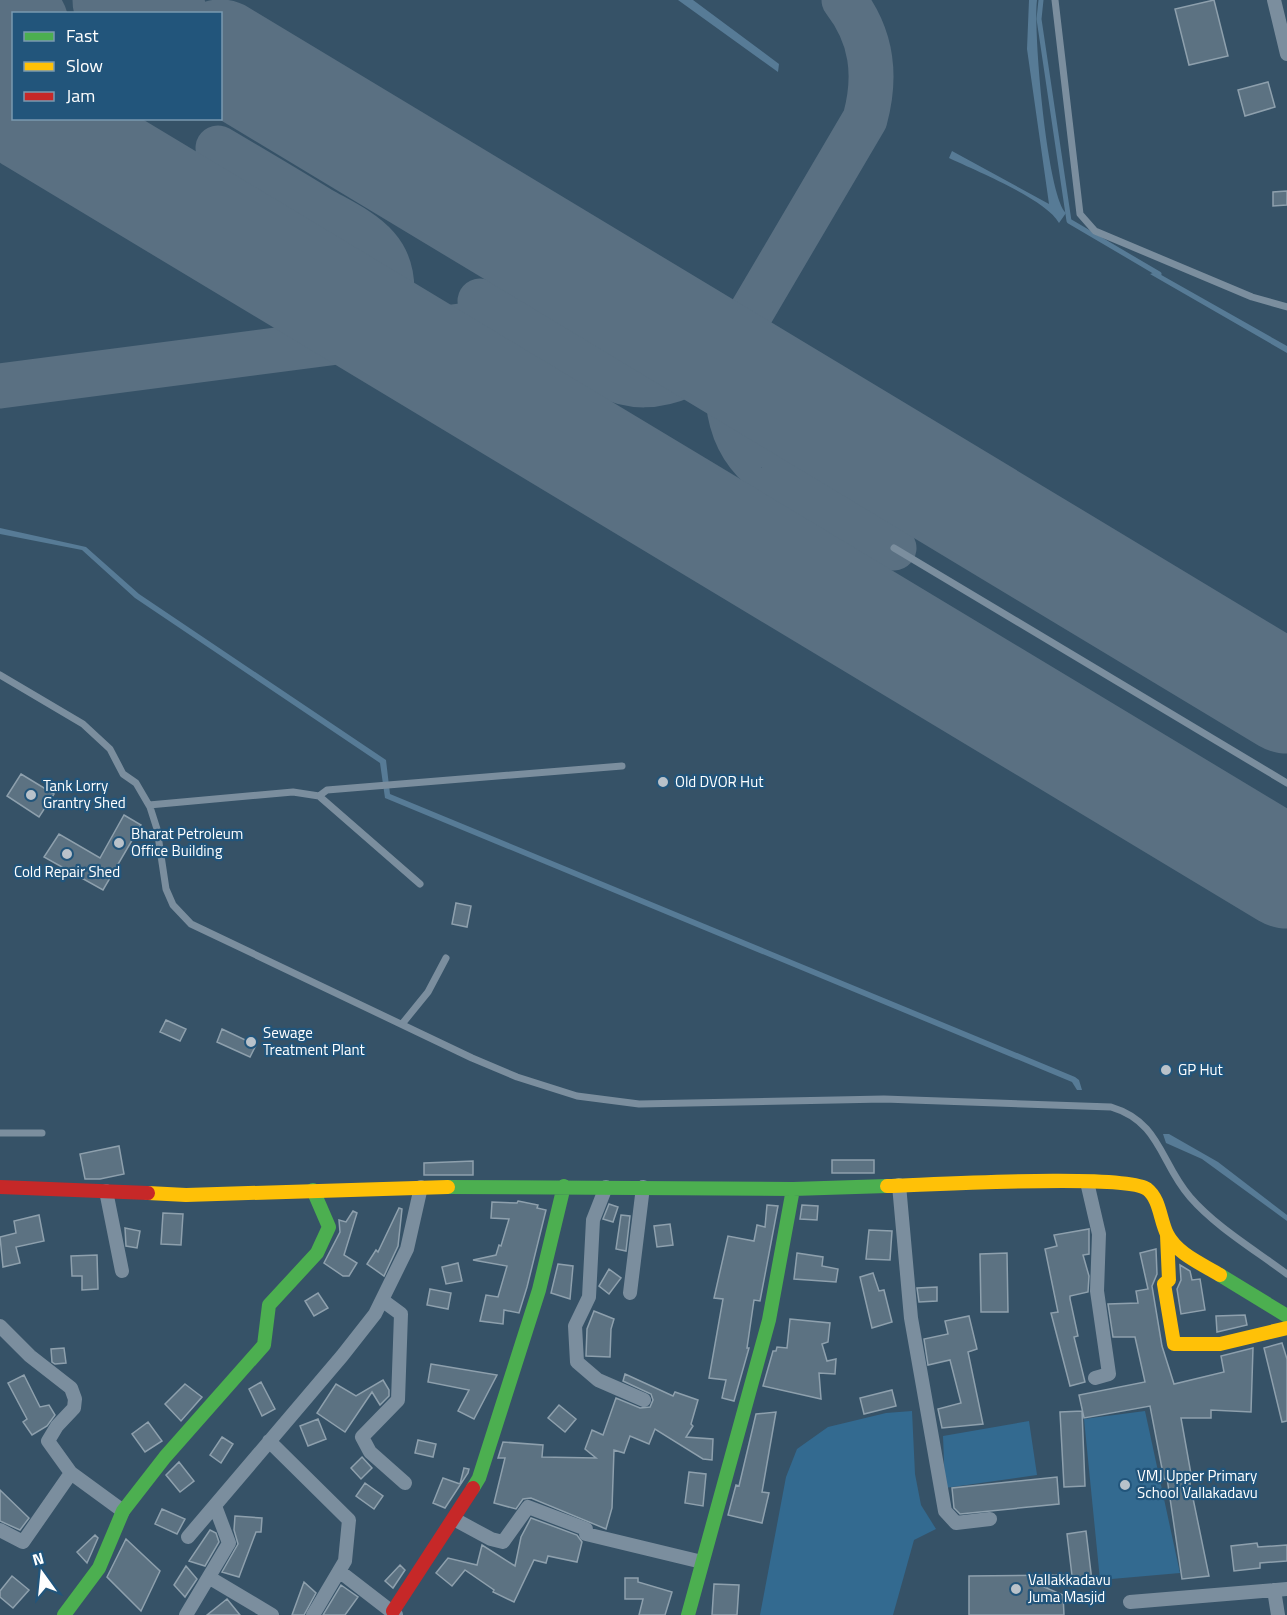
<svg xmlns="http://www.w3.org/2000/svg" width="1287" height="1615" viewBox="0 0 1287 1615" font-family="'Titillium Web',sans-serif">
<rect width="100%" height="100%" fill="#365267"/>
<path fill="#336a90" d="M912,1411L915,1474L921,1505L936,1529L914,1540L893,1615H760L786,1477L797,1449L828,1427L886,1413Z
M1145,1411L1180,1573L1100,1580L1084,1419Z
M1029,1421L1037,1475L945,1488L943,1436Z"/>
<path fill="#577b96" d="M678,0H693L779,64L778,72Z
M1029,0H1037C1033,30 1047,196 1066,213L1059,223C1046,199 976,171 949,158L952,151L1049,204L1027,49Z
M1156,272L1287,346V353L1150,274Z
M0,528L86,547L139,594L386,760L390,794L1075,1077L1079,1080L1082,1090H1077L1072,1082L385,798L380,763L135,598L82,550L0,534Z
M1163,1134H1169L1218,1162L1287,1215V1221L1202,1159L1166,1143Z"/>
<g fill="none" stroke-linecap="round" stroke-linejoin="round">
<path stroke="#577b96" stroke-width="5" d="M1041,0L1039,19L1069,221L1159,274"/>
<path stroke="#5a7082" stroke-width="45" d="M0,14L14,22
M480,301L605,375C657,403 715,367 745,323L865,119C877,75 872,36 844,0
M742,328C720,372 721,433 761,468C773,478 790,486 804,494C834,512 864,530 894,548
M376,337L491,322L521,330
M0,386L376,337C396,313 398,271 377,247C362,230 339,220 320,209C286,188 252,168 218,148"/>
<path stroke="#5a7082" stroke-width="111" d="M128,0L151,14
M0,20L14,28
M220,55L1287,698
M33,118L1287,873"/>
</g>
<path fill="#5c7282" stroke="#8ea0ad" stroke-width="1.5" d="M1214,0L1228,56L1189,65L1175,9Z
M1268,82L1275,107L1245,116L1238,90Z
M1287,191V205L1273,206V192Z
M21,774L54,794L39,817L7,796Z
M124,815L141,825L103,890L44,857L59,834L100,858Z
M456,903L471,906L467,927L452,924Z
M166,1020L186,1029L180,1041L160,1032Z
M222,1029L256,1045L250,1057L217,1042Z
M119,1146L124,1174L100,1179H85L80,1154Z
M832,1160H874V1173H832Z
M473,1161V1175H424V1163Z
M518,1201L538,1205L537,1208L546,1210L527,1287L519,1313L504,1310L503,1324L480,1321L486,1295L498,1297L507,1266L473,1260L496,1255L499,1245L501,1246L509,1219L491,1218L492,1202L517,1203Z
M609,1204L618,1207L613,1222L603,1219Z
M767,1205L778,1206L760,1301L754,1300L747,1348H749L734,1401L722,1398L726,1380L709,1378L723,1299L714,1298L728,1236L754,1241L757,1225L765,1227Z
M802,1205L818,1206L817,1220L800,1219Z
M399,1208L402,1209L398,1246L384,1276L367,1264L376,1250L378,1252Z
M353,1211L357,1213L344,1255L357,1263L349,1276H343L324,1263L340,1232L339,1220L346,1222Z
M163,1213L183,1214L181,1245L161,1244Z
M39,1215L44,1241L16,1247L20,1263L3,1267L0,1237L16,1233L14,1221Z
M621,1215L630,1216L626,1251L616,1249Z
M670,1224L673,1245L657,1247L654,1226Z
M125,1228L140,1231L137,1248L126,1246Z
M1089,1229V1254L1083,1255L1089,1276L1088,1292L1070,1296V1299L1078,1336L1074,1337L1085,1382L1070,1386L1051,1313L1058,1312L1045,1249L1057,1246L1054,1235Z
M869,1230L892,1231L890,1260L866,1259Z
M1156,1249L1157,1274L1152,1286L1162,1346L1174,1384L1224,1372L1221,1356L1253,1348L1251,1412L1211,1410V1418H1181L1191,1474H1188L1209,1576L1182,1579L1167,1478L1164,1479L1150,1406L1084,1418L1079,1395L1145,1382L1135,1337H1113L1108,1304L1138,1303L1136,1291L1148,1289L1140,1253Z
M797,1253L823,1257L822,1266L838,1269L836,1282L794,1279Z
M1007,1253L1008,1312H981L980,1254Z
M97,1255L98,1289L82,1290V1276H72L71,1256Z
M458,1263L462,1281L446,1284L442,1267Z
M558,1264L573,1266L570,1299L551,1293Z
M1180,1265L1190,1271L1192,1280L1200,1279L1205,1310L1181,1314L1177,1289L1181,1280Z
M609,1269L621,1278L609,1294L599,1286Z
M873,1273L879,1291L884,1290L892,1322L872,1328L860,1277Z
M937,1287V1301L919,1302L917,1288Z
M430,1289L451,1293L448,1309L427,1305Z
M318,1293L328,1308L314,1316L305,1301Z
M594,1311L614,1319L611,1329L610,1357L586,1356L587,1329Z
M1245,1315L1247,1325L1217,1332L1216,1316Z
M969,1316L977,1349L968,1352L983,1424L942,1428L938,1409L961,1403L950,1360L928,1365L924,1339L948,1334L945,1321Z
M790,1319L830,1323L828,1342L822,1344L827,1361L836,1359L835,1374L819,1373L821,1399L763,1386L773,1351H776L777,1347L787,1348Z
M1282,1343L1287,1359V1421L1282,1422L1264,1348Z
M64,1348L66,1363L55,1364L52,1362L51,1349Z
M431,1364L497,1375L474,1419L458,1411L469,1390L428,1382Z
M625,1374L673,1396L675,1392L698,1400L691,1424L693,1426L686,1437L713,1439L712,1460L703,1459L655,1429L649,1444L630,1436L624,1453L614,1450L612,1508L606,1529L531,1498L523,1499L516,1509L494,1503L505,1458H498L503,1442L543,1445L542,1457L596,1458L585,1449L592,1430L603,1435L616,1398L640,1408L650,1407L653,1400L651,1394L623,1381Z
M24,1375L40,1407L49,1405L55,1415L47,1426L32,1435L23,1422L27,1419L8,1383Z
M383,1380L389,1390V1396L380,1405L372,1392L345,1432L317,1413L336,1384L356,1396Z
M261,1382L275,1409L262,1416L249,1389Z
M185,1384L202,1397L181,1421L165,1404Z
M892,1390L896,1406L864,1414L860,1398Z
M559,1405L576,1419L565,1432L548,1418Z
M1082,1411L1085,1486L1064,1487L1060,1412Z
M776,1412L762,1492L769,1493L762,1523L728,1515L736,1485L739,1486L756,1414Z
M318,1419L326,1439L308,1446L300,1426Z
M148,1422L162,1441L145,1452L132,1434Z
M222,1437L233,1444L221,1463L210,1455Z
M418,1440L436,1444L433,1457L415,1453Z
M362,1457L372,1468L361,1479L351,1468Z
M179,1462L194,1481L180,1492L166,1475Z
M464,1468L469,1469L468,1473L445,1508L433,1503L443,1478L460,1484Z
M689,1472L706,1474L703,1506L685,1503Z
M1057,1477L1059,1504L960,1514L954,1508L952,1488Z
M365,1483L383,1496L374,1509L356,1496Z
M0,1490L29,1518L20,1530L0,1521Z
M162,1509L185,1519L177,1534L155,1524Z
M235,1516L262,1518L261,1532H256L239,1577L222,1572L238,1544L234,1530Z
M531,1518L577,1535L582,1542L577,1562L548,1556L546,1563L534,1560L514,1602L493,1592L494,1590L465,1570L452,1586L436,1573L448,1558L477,1565L482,1545L515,1566L521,1537Z
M210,1530L216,1533L219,1542L205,1566L189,1561Z
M1086,1531L1092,1581L1073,1584L1067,1534Z
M95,1535L98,1538L87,1563L77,1552Z
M126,1539L160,1571L141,1611L107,1577Z
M1257,1543L1258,1547L1287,1545V1561L1260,1563V1568L1234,1571L1231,1546Z
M400,1565L405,1570L393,1588L385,1581Z
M186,1566L197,1579L185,1597L174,1585Z
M1069,1575L1070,1584L1044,1587L1063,1595L1064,1615H969V1576Z
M12,1576L29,1590L13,1608L0,1597V1591Z
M625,1578H638V1582L672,1592L665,1615H639L643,1599H625Z
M304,1582L316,1593L304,1615H292Z
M714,1584L739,1585L737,1615H712Z
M341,1585L358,1597L345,1615H323Z
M227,1599L240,1615H207Z"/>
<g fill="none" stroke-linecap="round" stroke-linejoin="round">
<path stroke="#7b8e9e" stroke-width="7" d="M1055,0L1080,214L1095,231L1252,297L1287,307
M894,548L1287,783
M0,675L83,724L110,749L123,774L136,783L150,807L157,829L166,889L173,905L191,924L472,1058L517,1077L577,1096L639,1104L884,1099L1111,1107C1161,1122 1160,1163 1190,1197C1216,1227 1255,1250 1287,1274
M319,796L327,790L622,766
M149,805L293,792L319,796L420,884
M402,1024L428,992L446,958
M0,1133H42"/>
<path stroke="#7b8e9e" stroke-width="14" d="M1274,0L1287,54
M1087,1182L1099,1234L1097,1291L1109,1374L1095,1378
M899,1185L911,1318L945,1511L956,1523L990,1519
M606,1187L593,1220L589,1297L575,1326L577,1362L598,1380L644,1400
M106,1191L122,1271
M630,1293L643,1187
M382,1300L401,1314L398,1400L362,1437L370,1452L405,1483
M0,1326L30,1356L71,1388L75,1399L74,1408L57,1426L48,1441L71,1473L123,1511
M269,1441L349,1520L345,1561L313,1615
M454,1519L491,1539L503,1542L528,1507L586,1529V1534L702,1562
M0,1530L23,1542L71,1473
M188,1537L342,1356L375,1314L407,1249L421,1187
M339,1571L396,1615
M210,1578L272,1615
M1274,1590L1278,1615
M1130,1602L1287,1589
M186,1615L229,1543L215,1506"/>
<path stroke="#4caf50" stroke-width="14" d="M448,1187L793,1189L887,1186
M1220,1275L1287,1316
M473,1488L479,1478L539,1290L564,1186
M64,1615L99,1568L123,1511L165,1457L264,1345L269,1305L317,1253L329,1227L313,1190
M688,1615L769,1320L793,1189"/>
<path stroke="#ffc107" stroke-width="14" d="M887,1186C927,1185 1125,1173 1147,1189C1160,1199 1160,1220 1167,1234C1177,1254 1202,1264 1220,1275
M148,1193L186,1195L448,1187
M1167,1235L1169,1280L1164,1284L1174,1344H1220L1287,1328"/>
<path stroke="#c62828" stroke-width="14" d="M0,1187L148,1193
M393,1611L473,1488"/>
</g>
<g fill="#b9c2ca" stroke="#22557b" stroke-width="2">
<circle cx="663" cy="782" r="6"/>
<circle cx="31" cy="795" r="6"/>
<circle cx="119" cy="843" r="6"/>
<circle cx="67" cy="854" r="6"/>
<circle cx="251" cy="1042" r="6"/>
<circle cx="1166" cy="1070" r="6"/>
<circle cx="1125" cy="1485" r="6"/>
<circle cx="1016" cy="1589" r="6"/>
</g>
<g text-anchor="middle" stroke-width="4.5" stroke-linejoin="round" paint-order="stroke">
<g font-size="15" fill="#fff" stroke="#22557b" text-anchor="start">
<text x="675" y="787">Old DVOR Hut</text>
<text x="43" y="791">Tank Lorry<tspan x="43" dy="17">Grantry Shed</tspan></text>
<text x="131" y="839">Bharat Petroleum<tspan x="131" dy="17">Office Building</tspan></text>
<text x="67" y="877" text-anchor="middle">Cold Repair Shed</text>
<text x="263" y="1038">Sewage<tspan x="263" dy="17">Treatment Plant</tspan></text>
<text x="1178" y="1075">GP Hut</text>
<text x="1137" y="1481">VMJ Upper Primary<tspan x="1137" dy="17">School Vallakadavu</tspan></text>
<text x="1028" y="1585">Vallakkadavu<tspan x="1028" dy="17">Juma Masjid</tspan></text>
</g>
</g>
<rect x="12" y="12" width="210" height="108" fill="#22557b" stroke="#7a99b0" stroke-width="1.5"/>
<rect x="24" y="32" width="30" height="9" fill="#4caf50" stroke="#7a99b0" stroke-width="1.5"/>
<text x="66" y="42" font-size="18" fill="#ffffff">Fast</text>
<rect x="24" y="62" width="30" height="9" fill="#ffc107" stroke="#7a99b0" stroke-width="1.5"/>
<text x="66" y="72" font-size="18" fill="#ffffff">Slow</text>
<rect x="24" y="92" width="30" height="9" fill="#c62828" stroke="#7a99b0" stroke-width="1.5"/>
<text x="66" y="102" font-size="18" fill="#ffffff">Jam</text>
<g transform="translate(42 1573) rotate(345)" stroke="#22557b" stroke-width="4.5" paint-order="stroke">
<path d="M0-4.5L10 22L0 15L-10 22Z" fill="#ffffff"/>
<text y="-9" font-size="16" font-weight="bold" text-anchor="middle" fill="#ffffff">N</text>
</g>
</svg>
